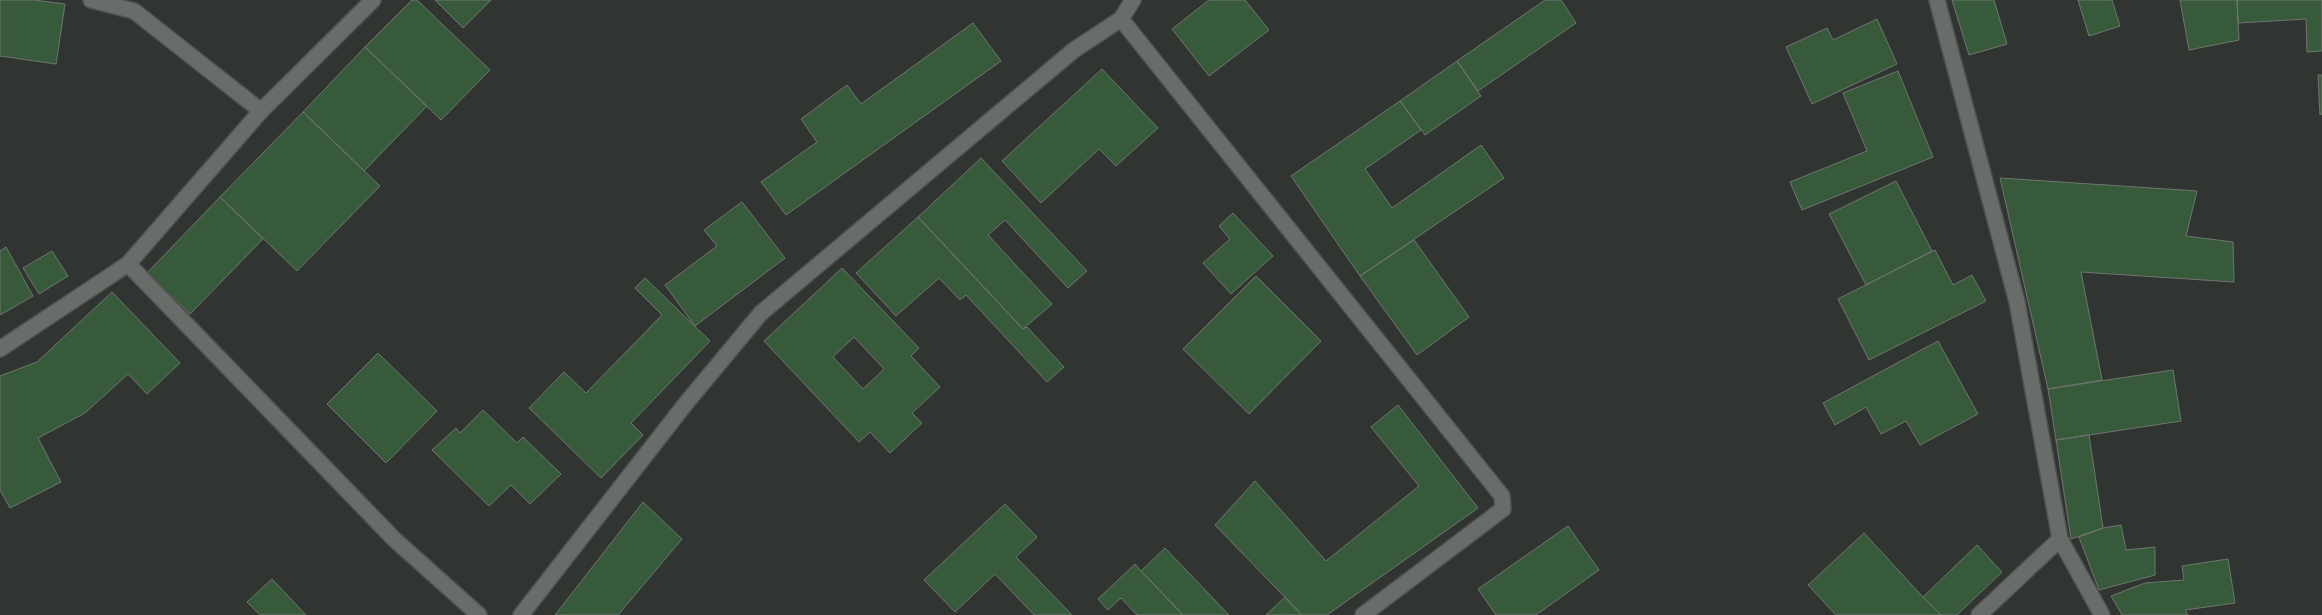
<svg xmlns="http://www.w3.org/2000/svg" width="2322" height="615" viewBox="0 0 2322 615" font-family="'Alegreya Sans',sans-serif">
<rect width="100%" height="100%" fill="#313531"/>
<path fill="#375a3b" stroke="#717571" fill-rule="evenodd" d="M0,0H34L65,4L56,64L0,56Z
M412,0H417L490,70L441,120L365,47Z
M435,0H491L463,28Z
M1209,0H1245L1269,30L1209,76L1172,29Z
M1545,0H1561L1576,23L1478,91L1457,61Z
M1952,0H1994L2007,44L1969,55Z
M2078,0H2112L2120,26L2089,36Z
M2180,0H2237L2239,40L2189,50Z
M2237,0H2322V51L2307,52L2306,19L2238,23Z
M1877,19L1897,64L1812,104L1786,47L1827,28L1833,40Z
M973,23L1001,61L786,215L761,182L817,142L801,119L847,85L861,104Z
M365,47L427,106L364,171L303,112Z
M1457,61L1481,96L1425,135L1400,101Z
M1102,69L1158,128L1116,166L1099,149L1041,203L1002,161Z
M1898,71L1933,157L1802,210L1790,182L1867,151L1843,93Z
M2318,75H2322V114L2320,115Z
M1400,101L1421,130L1365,169L1392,208L1481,145L1504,178L1360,276L1291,176Z
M303,112L380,186L297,271L220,197Z
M981,158L1087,271L1068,288L1005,220L988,235L1052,304L1023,329L918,217Z
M2000,178L2197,191L2186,236L2233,242L2234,282L2081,272L2102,380L2048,389Z
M1896,181L1932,251L1866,285L1829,214Z
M220,197L263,239L190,314L147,273Z
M742,202L785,258L695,326L665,285L717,246L704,230Z
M1233,213L1273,256L1231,294L1203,263L1230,239L1219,226Z
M918,217L1023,329L1027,327L1064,367L1047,382L966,295L960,300L939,278L896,316L856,273Z
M1414,240L1469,317L1417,355L1360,276Z
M6,247L33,296L0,315V251Z
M1935,250L1953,285L1972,275L1986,301L1869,360L1838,299Z
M52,251L68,276L39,294L23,268Z
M842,268L919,348L911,356L940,387L912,413L922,423L890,453L870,432L859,442L764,341ZM854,337L884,369L863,389L833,357Z
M1256,276L1321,341L1249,414L1183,349Z
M645,278L710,341L631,423L643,435L601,478L529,408L564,372L586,393L662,315L635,288Z
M112,292L180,363L147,394L128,374L85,413L38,438L61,482L10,508L0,490V376L37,362Z
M1938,341L1978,414L1920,445L1906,421L1881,434L1866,407L1835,425L1823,403Z
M378,353L437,411L386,463L327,404Z
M2173,370L2181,421L2056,440L2048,389Z
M1398,405L1478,508L1327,615H1302L1215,525L1255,481L1326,561L1419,486L1371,427Z
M483,410L517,443L523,437L561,474L530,504L511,485L489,506L432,450L456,428L460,433Z
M2089,435L2103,528L2071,539L2056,440Z
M643,502L682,539L618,615H555Z
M1005,504L1037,537L1016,557L1072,615H1034L995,574L955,612L924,580Z
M2121,525L2126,550L2155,547V575L2099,590L2079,537L2103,528Z
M1568,526L1599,570L1536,615H1496L1478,589Z
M1864,533L1923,597L1941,615H1836L1808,585Z
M1977,545L2002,572L1957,615H1941L1923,597Z
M1165,548L1229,615H1183L1141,571Z
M2228,559L2235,603L2185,610L2188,615H2122L2111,596L2145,583L2184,580L2182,566Z
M1135,564L1141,571L1183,615H1137L1121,598L1108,610L1098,599Z
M272,579L306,615H260L247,602Z
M1285,597L1302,615H1266Z"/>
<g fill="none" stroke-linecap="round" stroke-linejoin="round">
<defs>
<path id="service" d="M1121,19L1502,496L1503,509L1363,615"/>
<path id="minor" d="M91,0L134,11L261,111L128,264L395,540L479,615
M1937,0L2017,302L2060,539L2102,615
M261,111L373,0
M0,349L128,264
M521,615L687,402L761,313L1074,50L1121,19L1133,0
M1979,615L2060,539"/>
</defs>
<use href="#service" stroke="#4f524f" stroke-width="18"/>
<use href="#minor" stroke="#4f524f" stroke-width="18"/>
<use href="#service" stroke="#696d69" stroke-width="15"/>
<use href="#minor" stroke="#696d69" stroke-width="15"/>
</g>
</svg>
